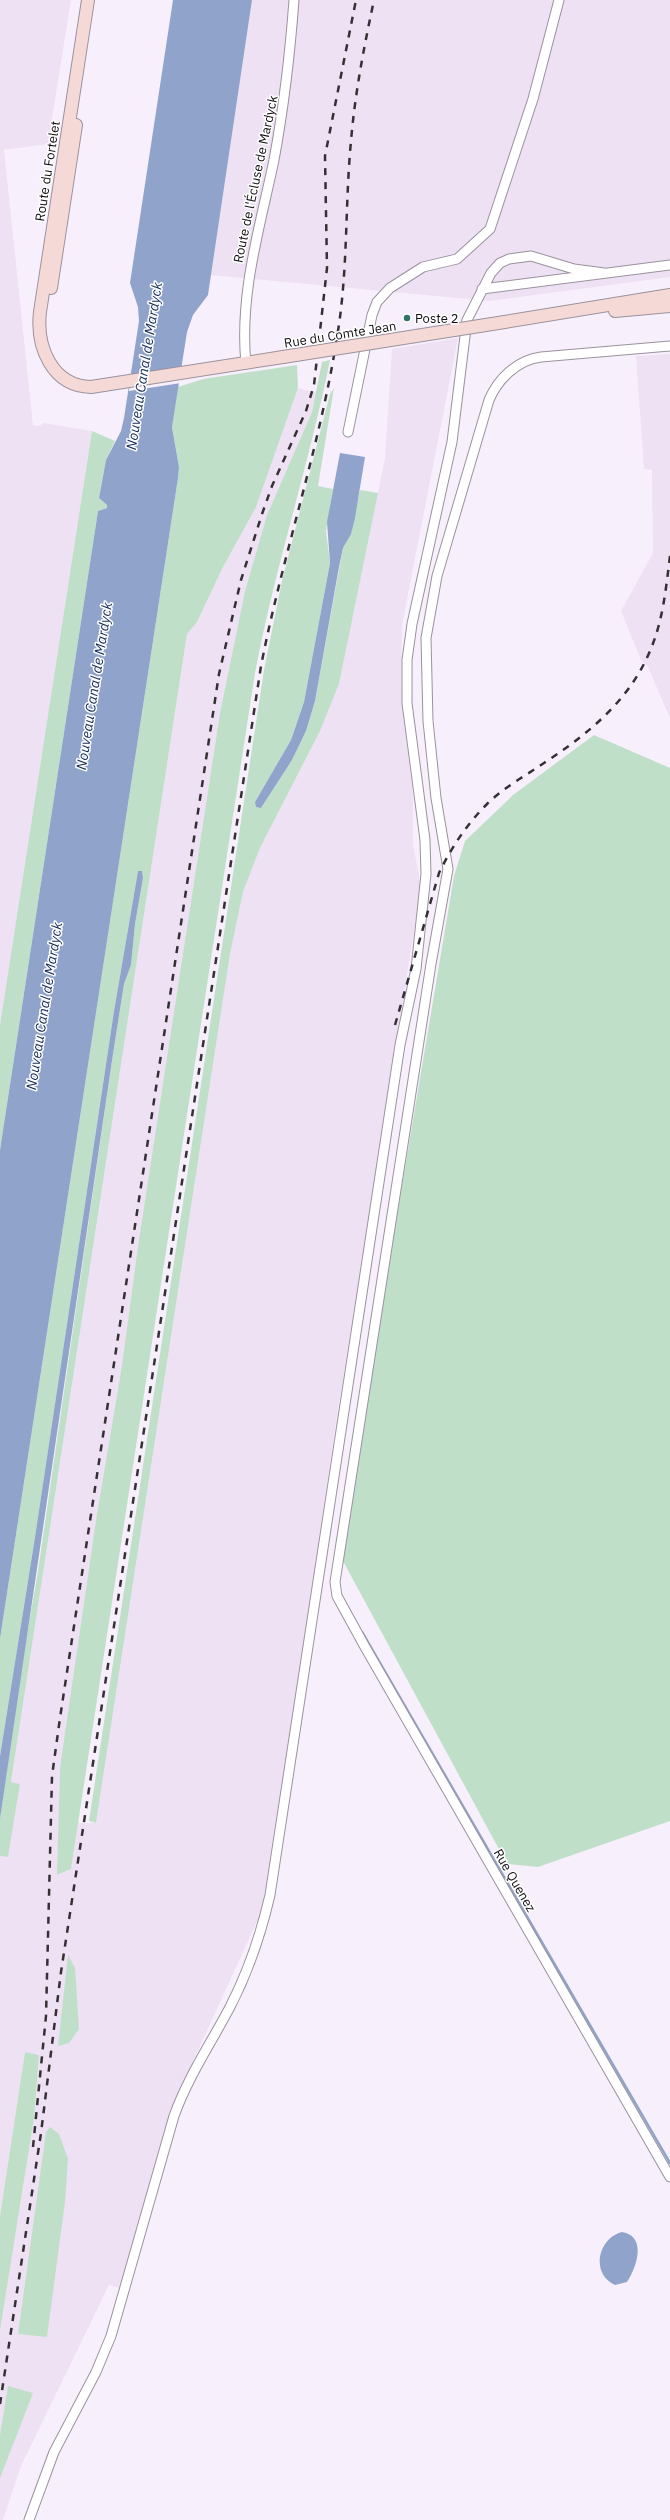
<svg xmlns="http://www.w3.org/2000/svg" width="670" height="2520" viewBox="0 0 670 2520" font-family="'IBM Plex Sans',sans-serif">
<rect width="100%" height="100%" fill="#f8effc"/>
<path fill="#eee1f3" d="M0,0H71L48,144L4,150L33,425L39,426L44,423L92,431L0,1025Z
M252,0H670V277L489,301L211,275Z
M458,338L402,625L401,679L403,715L413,795V844L421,887L334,1435L273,1854L260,1915L178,2094L164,2132L122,2289L109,2285L21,2466L3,2520H0V2331L34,2118L39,2055L25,2052L0,2216V1856L8,1857L20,1784L11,1782L187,634L197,622L223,567L256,506L298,388L317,393L312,412L267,515L245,591L220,713L138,1246L122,1365L96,1520L60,1767L58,1875L71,1869L78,1823H96L230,954L243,892L260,848L320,731L339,684L385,458L392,349Z
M670,354V718L648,667L641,660L621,611L653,553L652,470L644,469L636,356Z"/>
<path fill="#c0dfc9" d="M330,360C309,465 275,567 255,673L71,1869L57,1875L60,1767L96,1520L122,1365L138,1246L220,713L245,591L267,515L312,412L322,362Z
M297,365L298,388L256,507L223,567L197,622L187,634L11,1782L20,1784L8,1857L0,1856V1819L20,1676L38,1571L113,1054L124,984L131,965L135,924L143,878L142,871H138L114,1011L35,1537L0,1756V1639L178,478L179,467L172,426L178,387L203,379Z
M334,388L318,486L333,489L326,531L330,563L304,702L291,740L255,802L261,808L292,760L306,731L315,701L343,548L351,533L360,490L378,493L339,684L320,731L260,848L243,892L230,954L96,1823L89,1821L264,670L282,581L330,394Z
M92,431L115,441L106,460L99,498L107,505V508L98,511L0,1150V1025Z
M594,735L670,768V1821L538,1867L507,1864L337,1550L357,1411L390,1257L454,876L465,841L513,795Z
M68,1955L75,1968L79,2029L69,2043L58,2046Z
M25,2052L39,2055L34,2118L0,2331V2216Z
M50,2127L59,2134L68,2159L65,2202L47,2337L18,2334L46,2132Z
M8,2386L33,2393L0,2478V2435Z"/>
<path fill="#90a4cb" d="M173,0H252L208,295L193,315L187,332L172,427L179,467L178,478L0,1639V1150L98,511L107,508V505L99,498L106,460L121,431L124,418L139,321L138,307L130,283Z
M340,453L365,457L355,518L351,534L343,548L339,567L315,701L306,731L292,760L261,808L256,807L255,802L291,740L304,702L330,563L327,522Z
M138,871H142L143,878L135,924L131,965L124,984L113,1054L0,1819V1756L35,1537L114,1011Z
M622,2232C647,2236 637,2267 627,2282L615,2285C590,2274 598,2238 622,2232Z"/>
<path fill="#f8effc" d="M183,369L181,383L129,391L131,377Z"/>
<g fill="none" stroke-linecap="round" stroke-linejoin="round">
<path stroke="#90a4cb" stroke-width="2.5" d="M362,1632L670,2163"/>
<defs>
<path id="street" d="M482,289L670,265
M670,346L541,357C517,360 498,379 489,400L437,576L426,638L428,721L436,798L448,869L431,964L335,1582L337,1596L365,1647L670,2177
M246,364C239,294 260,227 274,160C284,106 290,54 294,0
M348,432L372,315L377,302L390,288L423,267L457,259L490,229L533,99L559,0
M29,2520L54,2452L96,2372L111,2336L174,2116C188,2077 211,2043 230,2007C248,1972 261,1934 270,1895L400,1045L416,969L426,874L425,840L407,703V660L412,624L452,442L467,320L491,273L500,263L509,259L531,256L574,269L604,273"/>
<path id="secondary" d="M88,0L40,312C36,347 52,386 91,387L283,357
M51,288L76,125
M615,311L670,306
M492,324L670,295"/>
</defs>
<use href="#street" stroke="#9a929d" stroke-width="11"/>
<use href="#secondary" stroke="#9a929d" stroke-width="14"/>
<use href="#street" stroke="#fff" stroke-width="9"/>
<use href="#secondary" stroke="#f5d9d7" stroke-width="12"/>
<path stroke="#343035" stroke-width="2.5" stroke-dasharray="7 7" stroke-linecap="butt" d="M395,1025L439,873C451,848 467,824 487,804C503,788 525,776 544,763C588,734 629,701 650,651C663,621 666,588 670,556
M33,2147L46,2016L52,1776L60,1718L219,674L241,580L262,514L272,486L306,411L314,385L327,268L325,156L356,0
M0,2404L41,2133L61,1972L261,666C283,553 321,444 338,331C348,268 345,204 351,141C355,93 364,47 374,0"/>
<defs>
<path id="secondary-bridge" d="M283,357L492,324"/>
</defs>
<use href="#secondary-bridge" stroke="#9a929d" stroke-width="14" stroke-linecap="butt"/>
<use href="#secondary-bridge" stroke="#f5d9d7" stroke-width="12"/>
</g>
<circle fill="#2f7367" stroke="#fff" stroke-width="1.5" cx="407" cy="318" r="4"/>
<g text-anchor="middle" stroke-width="3" stroke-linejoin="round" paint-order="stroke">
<g font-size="13" fill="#110e12" stroke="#fff">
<text transform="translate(47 171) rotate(-81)" y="5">Route du Fortelet</text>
<text transform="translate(255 179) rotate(-78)" y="5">Route de l'Écluse de Mardyck</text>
<text transform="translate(340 334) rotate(-9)" y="5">Rue du Comte Jean</text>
<text transform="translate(515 1880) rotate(60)" y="5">Rue Quenez</text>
</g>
<g font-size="13" fill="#110e12" stroke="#fff" text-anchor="start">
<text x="415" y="323">Poste 2</text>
</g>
<g font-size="14" font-style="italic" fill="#122858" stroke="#fff">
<text transform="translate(144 366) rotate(-81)" y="5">Nouveau Canal de Mardyck</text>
<text transform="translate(94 686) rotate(-81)" y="5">Nouveau Canal de Mardyck</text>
<text transform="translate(44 1006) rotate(-81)" y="5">Nouveau Canal de Mardyck</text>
</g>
</g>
</svg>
